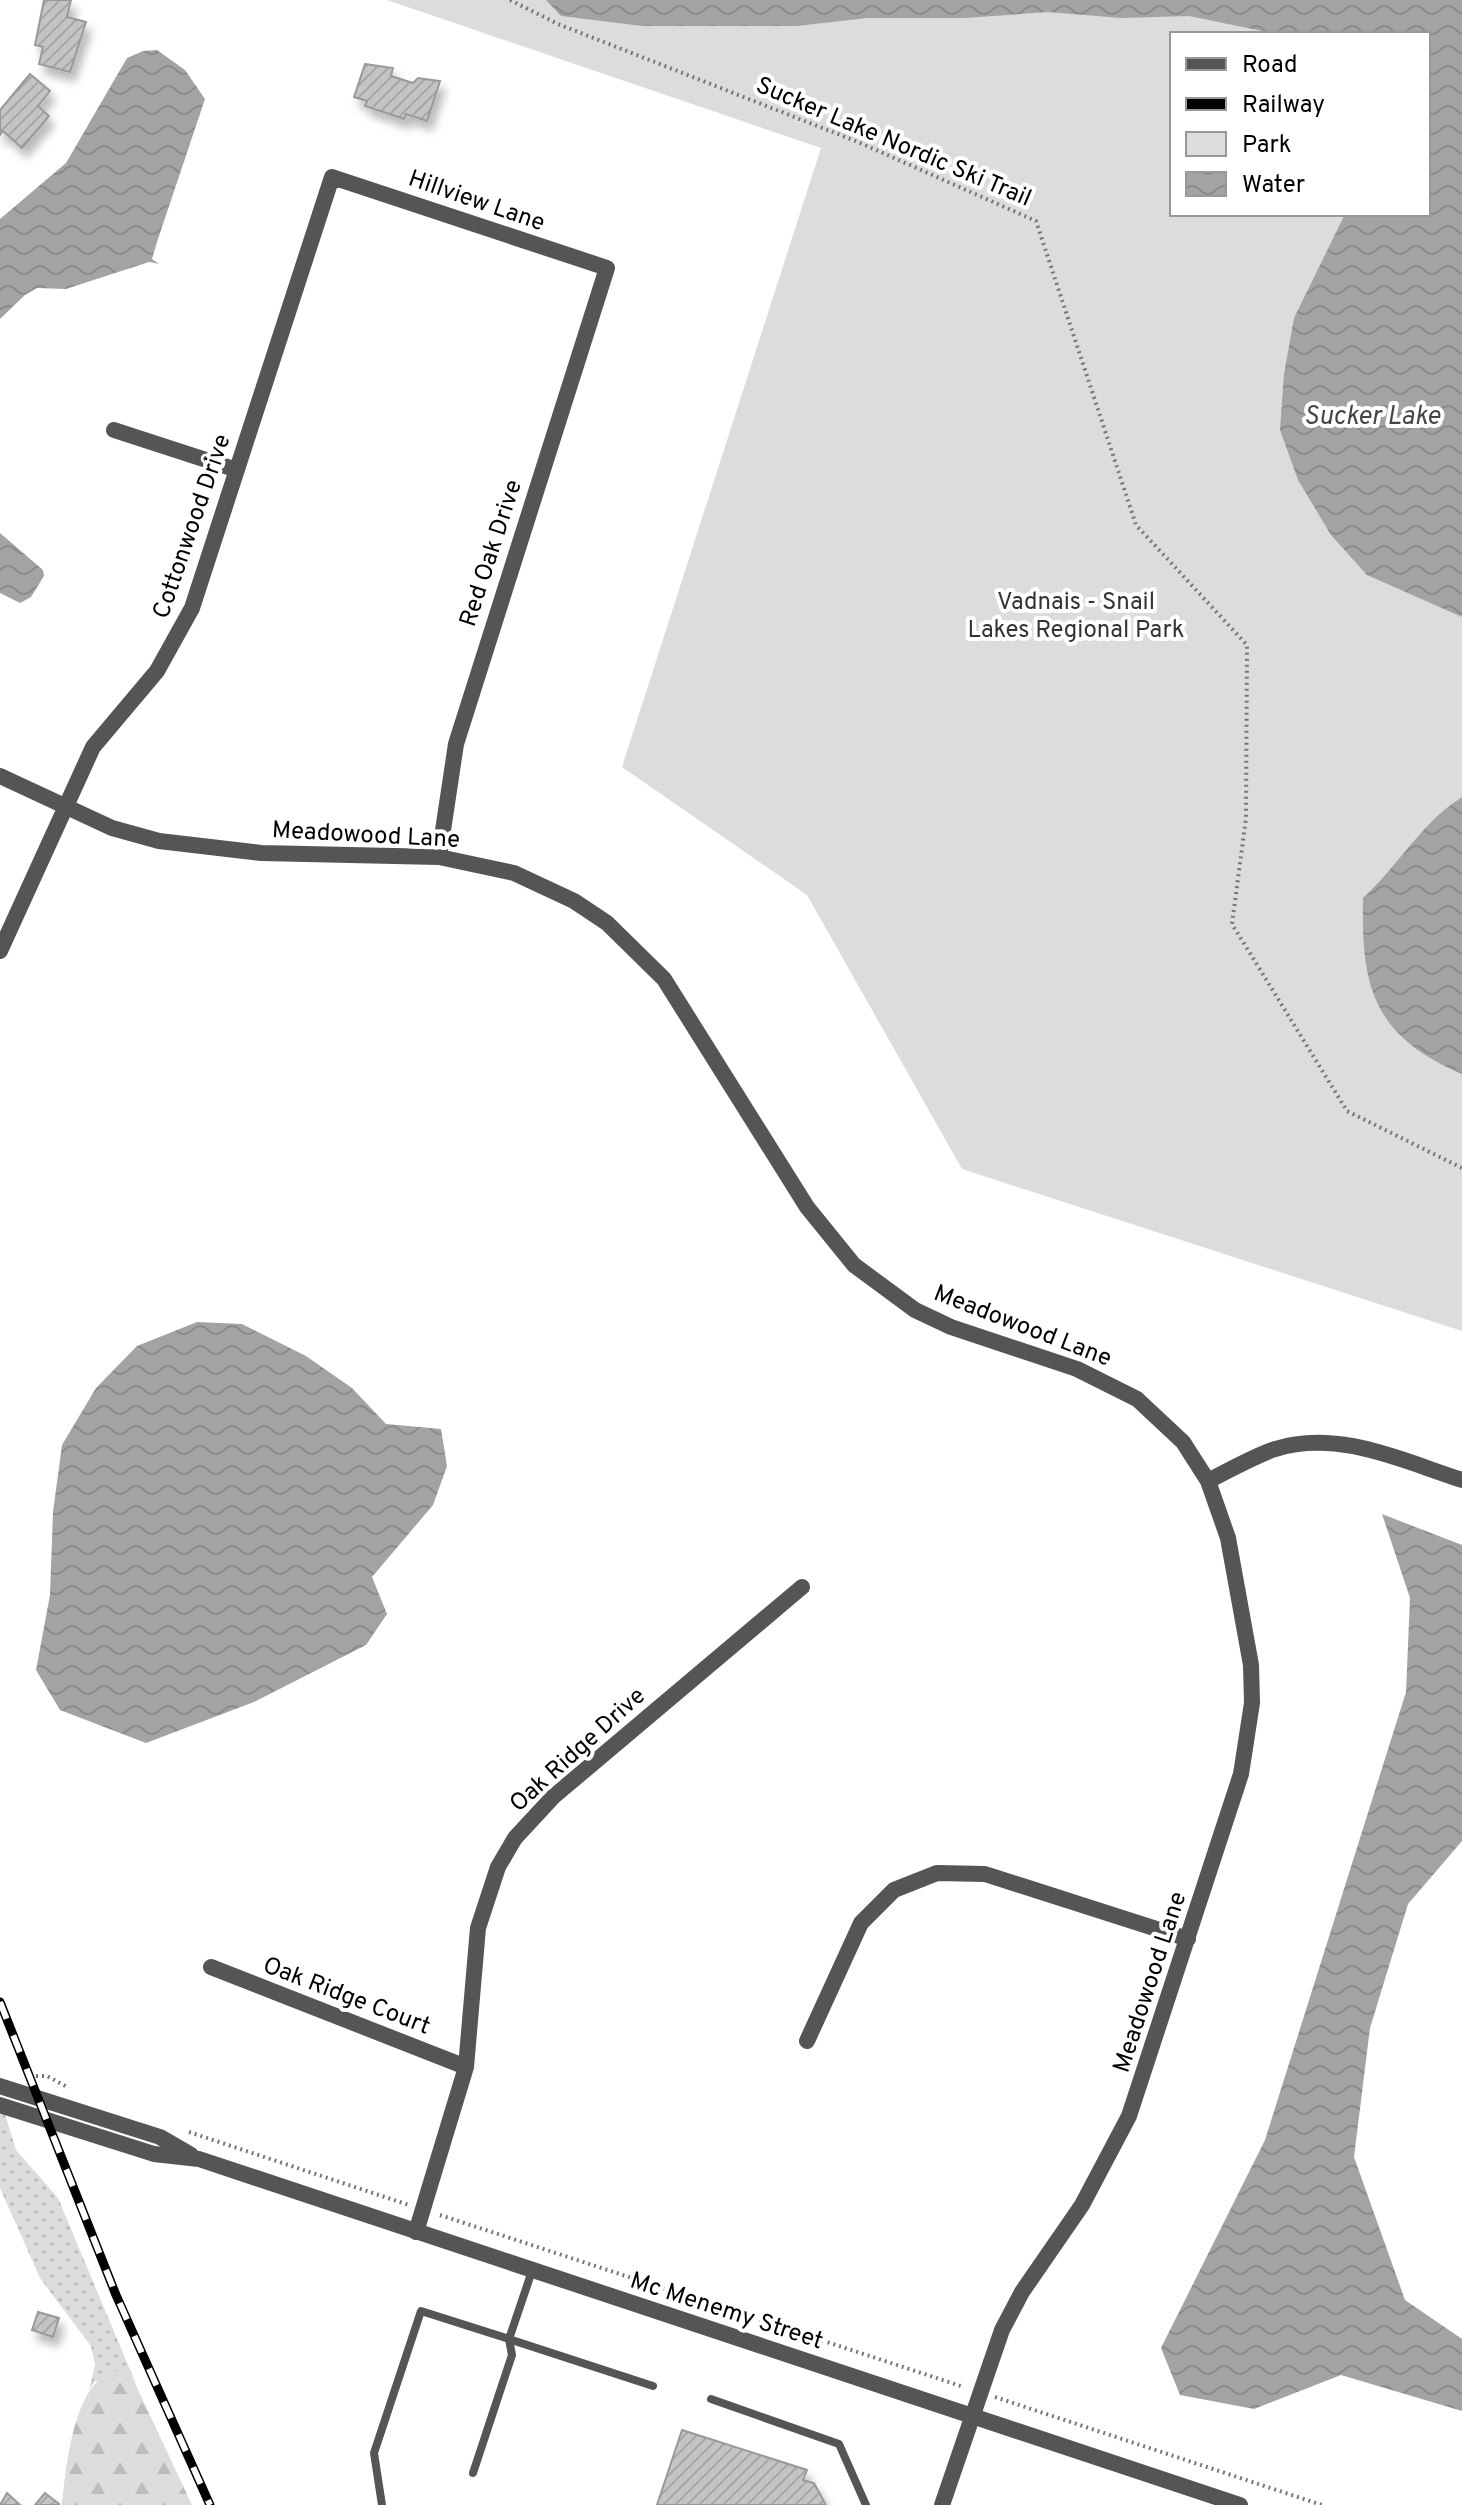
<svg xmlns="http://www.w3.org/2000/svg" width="1462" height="2505" viewBox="0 0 1462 2505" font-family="Overpass,sans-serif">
<defs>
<pattern id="grass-dots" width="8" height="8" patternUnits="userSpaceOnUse" patternTransform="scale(2)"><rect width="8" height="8" fill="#dcdcdc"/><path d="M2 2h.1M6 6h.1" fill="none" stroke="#bbb" stroke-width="1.8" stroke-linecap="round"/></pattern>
<pattern id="forest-firs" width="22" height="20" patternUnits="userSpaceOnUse" patternTransform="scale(2)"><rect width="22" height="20" fill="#dcdcdc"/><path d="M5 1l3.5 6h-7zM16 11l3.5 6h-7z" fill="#bbb"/></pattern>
<pattern id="water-waves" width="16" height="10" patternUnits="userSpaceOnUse" patternTransform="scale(2)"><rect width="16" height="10" fill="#a3a3a3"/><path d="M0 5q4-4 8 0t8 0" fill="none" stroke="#8b8b8b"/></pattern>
<pattern id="building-hatch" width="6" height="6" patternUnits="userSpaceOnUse" patternTransform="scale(2)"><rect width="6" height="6" fill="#c4c4c4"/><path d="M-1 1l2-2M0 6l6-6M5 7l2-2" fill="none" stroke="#a7a7a7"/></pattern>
<filter id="shadow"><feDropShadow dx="5" dy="9" stdDeviation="4" flood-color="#0004"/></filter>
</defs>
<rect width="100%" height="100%" fill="#fff"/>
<path fill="url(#grass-dots)" d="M0,2112L5,2114L16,2150L58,2198L136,2384L132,2378L95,2381L89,2391L95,2365L91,2346L40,2278L0,2188Z"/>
<path fill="url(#forest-firs)" d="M116,2371L128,2374L134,2381L192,2505H62C66,2469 73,2380 116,2371Z"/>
<path fill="#dcdcdc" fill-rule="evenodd" d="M387,0H1462V1331L962,1169L807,895L622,767L821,148ZM1172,34H1428V214H1172Z"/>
<path fill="url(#water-waves)" d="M546,0H1462V617L1367,575L1331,535L1298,480L1280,430L1284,374L1294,318L1345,214H1428V34H1277L1189,16L1121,18L1048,12L965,18H867L797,26H642L561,16Z
M157,50L185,70L205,99L157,242L152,259L159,264L149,262L66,289L37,288L25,295L0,319V219L66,163L127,58L143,51Z
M0,533L43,570L44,576L31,597L20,603L0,593Z
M1462,797V1074C1374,1036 1361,989 1363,898C1398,866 1422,822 1462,797Z
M197,1322L242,1324L306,1356L352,1388L386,1424L441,1429L447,1466L433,1505L372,1577L387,1614L366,1645L254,1702L146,1743L60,1710L36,1670L50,1595L53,1512L62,1445L96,1388L137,1346Z
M1382,1514L1462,1545V1841L1408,1904L1370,2028L1354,2157L1405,2300L1462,2339V2411L1341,2375L1254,2409L1180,2395L1161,2348L1265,2140L1406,1692L1410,1598Z"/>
<path fill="url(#building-hatch)" stroke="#999" stroke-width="2" filter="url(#shadow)" d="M44,0H71L67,17L86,22L70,72L39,64L43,47L35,45Z
M365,64L393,68L391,76L413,83L418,78L440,81L427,121L406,114L404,119L365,106L367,101L354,97Z
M30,74L50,91L38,106L49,116L22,148L3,131L0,135V110Z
M38,2312L59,2318L53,2337L32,2330Z
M682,2430L807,2470L803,2480L814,2483L826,2505H657Z
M7,2493L20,2505H0Z
M45,2493L59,2504V2505H35Z"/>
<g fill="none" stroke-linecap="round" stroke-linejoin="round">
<path stroke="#777" stroke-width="4" stroke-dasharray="2 4" stroke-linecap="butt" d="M510,0L558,24L858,142L1036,221L1136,525L1247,645L1246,818L1232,924L1347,1111L1462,1168
M30,2076H47L69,2088
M189,2132L409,2205
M440,2215L964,2387
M995,2397L1322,2505"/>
<path stroke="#555" stroke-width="8" d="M711,2399L839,2444L866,2505
M473,2473L512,2355L509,2339L653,2386
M382,2505L374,2453L421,2311L509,2339L532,2271"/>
<path stroke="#555" stroke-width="16" d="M114,430L237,470
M0,776L112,828L159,841L261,853L439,857L514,873L574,901L607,923L664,979L807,1207L854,1265L915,1310L951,1327L1077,1369L1137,1399L1183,1442L1208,1481L1228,1538L1251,1665L1252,1703L1241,1774L1129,2116L1082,2205L1022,2292L1002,2330L942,2505
M0,951L93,747L157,671L192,608L332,177L607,268L456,744L439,857
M1208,1481C1230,1470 1252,1457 1275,1449C1338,1429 1403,1461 1462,1480
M211,1967L466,2067
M807,2041L861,1923L894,1890L937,1873L985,1874L1188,1939
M416,2232L466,2067L478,1928L498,1867L515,1838L553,1797L802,1587"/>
<path stroke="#555" stroke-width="16" d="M0,2086L160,2137L191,2155
M0,2105L154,2154L199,2159L1240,2505"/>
<defs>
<path id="rail" d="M0,2002L116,2295L210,2505"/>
</defs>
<use href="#rail" stroke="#000" stroke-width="9"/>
<use href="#rail" stroke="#fff" stroke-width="6" stroke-dasharray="18" stroke-linecap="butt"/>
</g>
<g text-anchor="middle" stroke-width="8" stroke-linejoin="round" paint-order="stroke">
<g font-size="24" fill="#000" stroke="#fff">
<text transform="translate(894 141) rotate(23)" y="8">Sucker Lake Nordic Ski Trail</text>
<text transform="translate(477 200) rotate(19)" y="8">Hillview Lane</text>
<text transform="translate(191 526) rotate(-71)" y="8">Cottonwood Drive</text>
<text transform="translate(490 553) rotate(-72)" y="8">Red Oak Drive</text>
<text transform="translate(366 834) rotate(3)" y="8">Meadowood Lane</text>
<text transform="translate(1023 1325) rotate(21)" y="8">Meadowood Lane</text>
<text transform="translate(577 1749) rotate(-42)" y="8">Oak Ridge Drive</text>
<text transform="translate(1149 1982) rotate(-72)" y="8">Meadowood Lane</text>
<text transform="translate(347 1995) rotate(21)" y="8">Oak Ridge Court</text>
<text transform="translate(727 2310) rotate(18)" y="8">Mc Menemy Street</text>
</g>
<g font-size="24" fill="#333" stroke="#fff">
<text x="1076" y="609">Vadnais - Snail<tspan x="1076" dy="28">Lakes Regional Park</tspan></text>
</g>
<g font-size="26" font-style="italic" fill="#444" stroke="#fff">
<text x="1372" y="424">Sucker Lake</text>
</g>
</g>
<rect x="1170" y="32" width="260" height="184" fill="#ffffff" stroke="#999999" stroke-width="2"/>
<rect x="1186" y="58" width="40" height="12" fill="#555555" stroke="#999999" stroke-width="2"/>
<text x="1242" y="72" font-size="24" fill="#000000">Road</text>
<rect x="1186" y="98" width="40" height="12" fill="#000000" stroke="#999999" stroke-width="2"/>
<text x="1242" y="112" font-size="24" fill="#000000">Railway</text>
<rect x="1186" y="132" width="40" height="24" fill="#dcdcdc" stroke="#999999" stroke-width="2"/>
<text x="1242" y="152" font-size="24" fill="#000000">Park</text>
<rect x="1186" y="172" width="40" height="24" fill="url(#water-waves)" stroke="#999999" stroke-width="2"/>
<text x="1242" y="192" font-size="24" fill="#000000">Water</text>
</svg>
